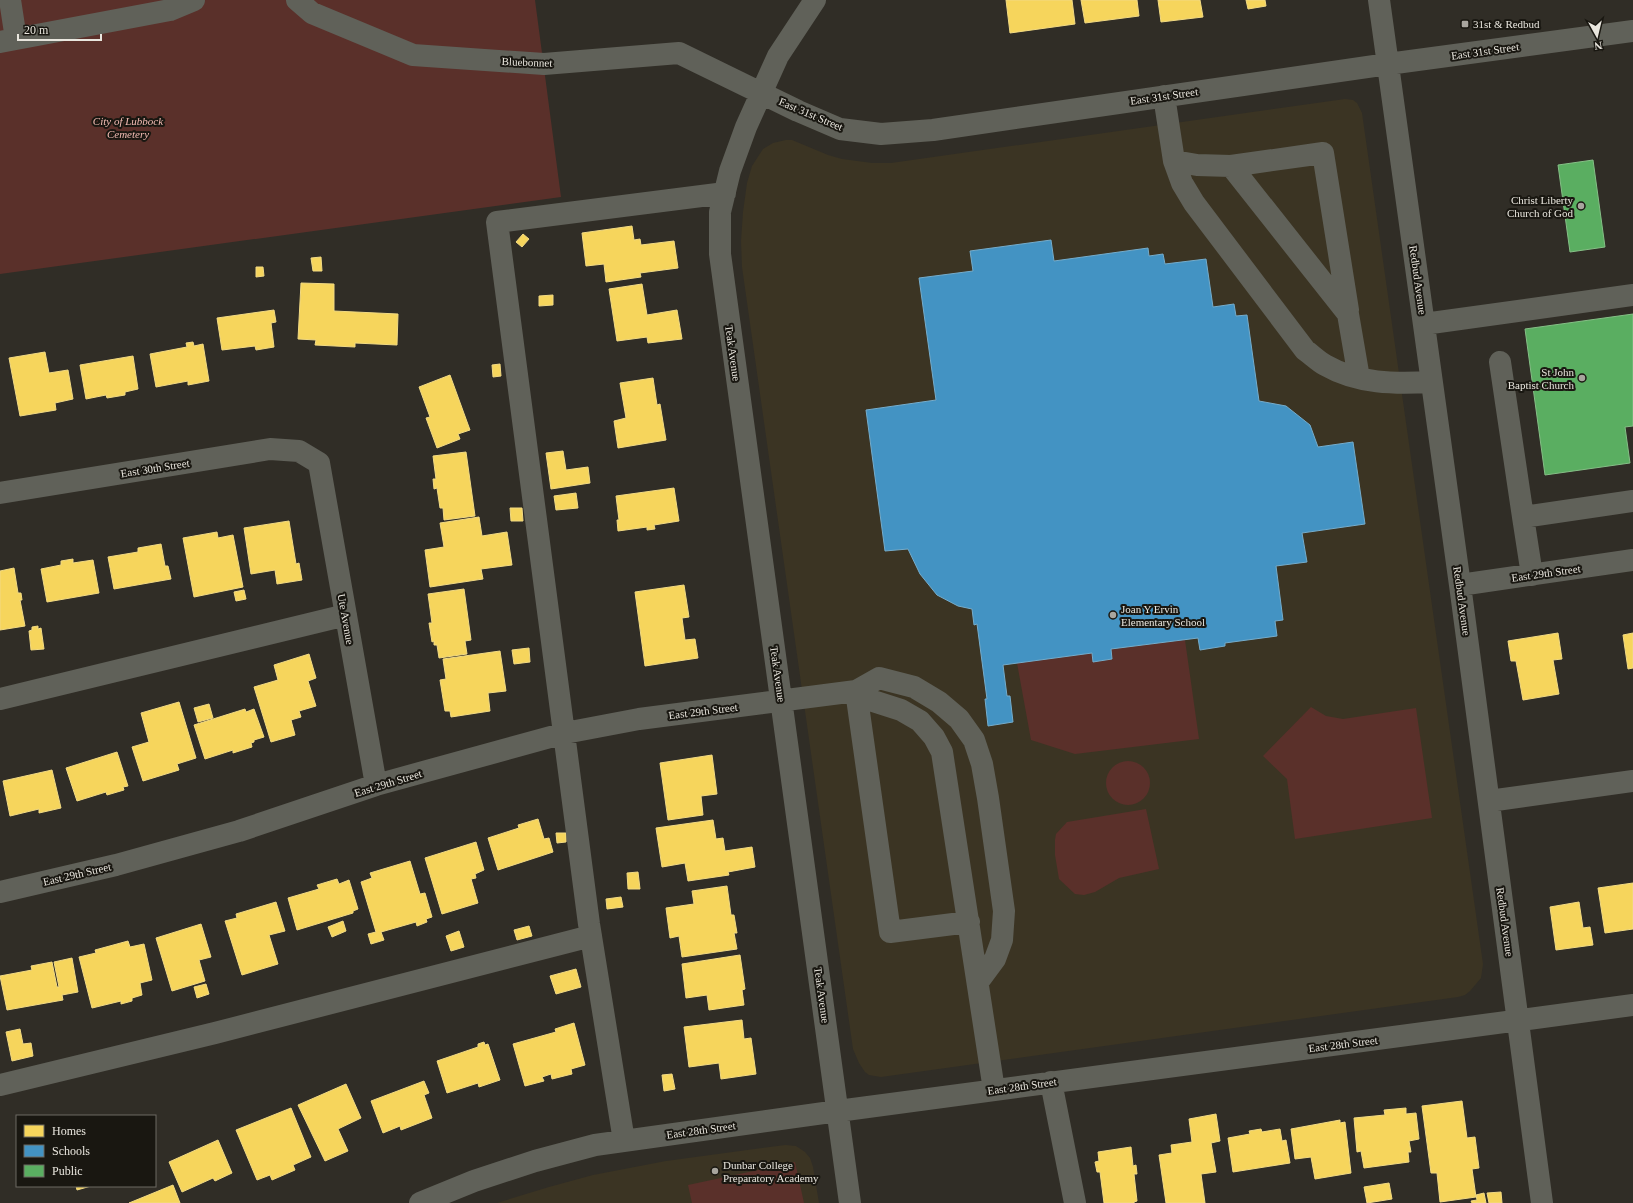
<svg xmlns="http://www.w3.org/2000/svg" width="1633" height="1203" viewBox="0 0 1633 1203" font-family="'Times New Roman',serif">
<rect width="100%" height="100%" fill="#302d26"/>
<path fill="#3b3423" d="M1345,99L1353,100L1357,103L1362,113L1483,964L1481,978L1470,991L1465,995L1458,997L881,1077L869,1075L865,1072L859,1063L853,1049L742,267L741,241L743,212L747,183L752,166L763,149L773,143L786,140H792L828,155L842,159L872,163H891Z
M785,1145L796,1146L805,1152L810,1158L813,1167L819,1203H497L549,1187L593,1175L666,1161Z"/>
<path fill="#5a302a" d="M0,0H535L561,197L0,274Z
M1185,640L1199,739L1075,754L1031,740L1017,663L1092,653L1093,662L1112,659L1111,649Z
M1311,707L1326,716L1343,719L1416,708L1432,818L1295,839L1287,779L1263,756Z
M1106 783a22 22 0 1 1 44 0a22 22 0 1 1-44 0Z
M1146,809L1159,869L1119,878L1095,892L1084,895L1075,894L1059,879L1055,855V840L1056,834L1067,822Z
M795,1162L804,1203H692L688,1185Z"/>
<path fill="#f6d55c" stroke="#f2da83" d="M1006,0H1072L1075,24L1010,33Z
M1081,0H1137L1139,16L1085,23Z
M1158,0H1200L1203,17L1161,22Z
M1246,0H1265L1266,6L1248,9Z
M632,226L634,240L640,239L641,245L674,241L678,268L640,273L641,277L606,282L604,264L586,266L582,233Z
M523,234L529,239L522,247L516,242Z
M321,257L322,271H313L311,258Z
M256,267H263L264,276L256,277Z
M301,283L334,284V311L398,314L397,345L355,343V347L315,345L316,340L298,339Z
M642,284L647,315L677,310L682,339L648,343L647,337L617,341L609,289Z
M553,295V305L539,306V296Z
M274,310L276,322L271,323L274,347L256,350L255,346L222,350L217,318Z
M193,342L194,346L203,344L209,381L188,385V381L156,387L150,354L187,347L186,343Z
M45,352L49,373L68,370L73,399L55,403L56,410L20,416L9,358Z
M133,356L138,389L125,392V395L107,398L106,395L86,399L80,365Z
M500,364L501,376L493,377L492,365Z
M450,375L470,430L458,434L460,439L437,448L426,418L430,417L419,387Z
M653,378L657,405L660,404L666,440L618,448L614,421L626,418L620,383Z
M563,451L566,470L588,467L590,483L551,489L546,453Z
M466,452L475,516L444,520L443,508H440L437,488L434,489L433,479H436L433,456Z
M674,488L679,521L654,525L655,529L647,530V527L618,531L617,520H619L616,496Z
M576,493L578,508L556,510L554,496Z
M510,508H522L523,521H511Z
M479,517L482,536L507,532L512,565L481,569L483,579L430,587L425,550L444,547L440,523Z
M289,521L296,564L299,563L302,580L277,584L275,570L251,574L244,528Z
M217,532L218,538L233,535L243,587L194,597L183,538Z
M161,544L165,566H168L171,579L114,589L108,557L138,552V548Z
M73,559V563L93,560L99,593L47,602L41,569L61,565V561Z
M14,568L18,593H21L22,600H20L25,626L0,630V571Z
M684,585L689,617L682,618L685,640L695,639L698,658L645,666L635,592Z
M464,589L471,640L465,641L467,654L439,658L437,645H434V641L432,642L429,623H432L428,594Z
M244,590L246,599L236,601L234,592Z
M38,626V629L41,628L44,649L31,650L29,631L32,630V627Z
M1558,633L1562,659L1553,660L1559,694L1523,700L1516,661H1511L1508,641Z
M1633,633V668L1628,669L1623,635Z
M529,648L530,662L514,664L512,650Z
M500,651L506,691L488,693L490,711L451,717L450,711H445L440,680L446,679L443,659Z
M309,654L316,678L308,681L316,706L299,711L301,717L291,720L295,735L271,742L254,687L278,680L274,665Z
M179,702L196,758L177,764L179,770L143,781L132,747L149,742L141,713Z
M209,704L213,718L198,722L194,708Z
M245,709L246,712L254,709L264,737L254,740V742L251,743L252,747L233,753V750L205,759L194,725Z
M117,752L128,786L123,787L124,790L107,795L106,792L77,801L66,768Z
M712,755L717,794L701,796L703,815L668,820L660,763Z
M52,770L61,808L39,813V809L10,816L3,781Z
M538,819L544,839L549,838L553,852L498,870L488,838L519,828L518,825Z
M713,820L716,839L723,838L725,851L752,847L755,867L728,872L729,875L688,881L685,863L662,867L656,828Z
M556,833H566V842L557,843Z
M476,842L484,870L475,874L476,878L471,879L478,903L442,914L425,858Z
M410,861L420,894L425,893L432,917L426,919L427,922L417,926L416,922L381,932L384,940L371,944L368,934L376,932L361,882L372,878L370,873Z
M638,872L640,889H628L627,873Z
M337,879L339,884L349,880L358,909L353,911V913L297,930L288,898L319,889L317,885Z
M1633,883V929L1605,933L1598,888Z
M727,886L731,915H734L737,933H734L737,949L682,957L679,936L670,938L666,908L694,904L692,891Z
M621,897L623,907L607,909L606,899Z
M276,902L285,931L269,935L278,964L242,975L225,921L237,918L236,914Z
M1579,902L1583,928L1590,927L1593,945L1556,950L1550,907Z
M343,921L346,931L332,937L328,927Z
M201,924L211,957L199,960L205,981L172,991L156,938Z
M529,926L532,936L517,940L514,930Z
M459,931L464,947L451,951L446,936Z
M128,941L130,947L144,944L152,980L140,983L142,995L132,998V1001L121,1004V1001L92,1008L79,957L96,953L95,950Z
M740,955L745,989L742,990L744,1005L709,1010L707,995L686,998L682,964Z
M72,958L78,992L62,995L63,1000L7,1010L0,976L32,970L31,966L52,962L57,987H59L54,962Z
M576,969L581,987L556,994L550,976Z
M206,984L209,994L197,998L194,987Z
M742,1020L744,1039L751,1038L756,1074L721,1079L719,1063L689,1067L684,1027Z
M574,1023L585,1065L571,1069L572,1074L552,1079L551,1074L542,1077L544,1081L525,1086L513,1044L556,1032L555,1029Z
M20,1029L23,1044L31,1043L33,1056L12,1061L6,1032Z
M484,1042L485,1045L488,1044L500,1080L479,1087L478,1083L447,1093L437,1061L478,1047V1044Z
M672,1074L675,1089L664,1091L662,1075Z
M424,1081L429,1093L424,1095L432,1118L401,1130L400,1126L383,1133L371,1101Z
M346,1084L361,1118L338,1129L348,1151L325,1161L298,1105Z
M1462,1101L1467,1138L1475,1137L1479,1168L1472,1169L1476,1197L1440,1202L1437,1173H1431L1422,1106Z
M291,1108L311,1157L293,1165L295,1170L272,1180L270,1175L257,1180L236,1130Z
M1406,1108V1114L1416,1113L1419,1139L1409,1141L1411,1152H1408L1409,1162L1364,1168L1361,1151L1357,1152L1354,1118L1385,1115L1384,1110Z
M1216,1114L1220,1141L1211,1143L1216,1172L1201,1174L1205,1203H1166L1159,1155L1172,1153L1171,1145L1192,1142L1189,1119Z
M1340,1120V1123L1345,1122L1351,1173L1315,1179L1311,1157L1295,1159L1291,1129Z
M1261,1129L1262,1132L1280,1129L1282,1141L1286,1140L1290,1163L1233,1172L1228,1138L1250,1134L1249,1131Z
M218,1140L232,1173L215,1181L213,1178L182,1192L169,1162Z
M1131,1147L1133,1166L1136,1165L1137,1174H1134L1137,1201L1134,1202V1203H1104L1100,1172H1097L1095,1162L1099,1161L1098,1152Z
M1389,1183L1392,1199L1367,1203L1364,1187Z
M173,1185L180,1203H129Z
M76,1186H91L77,1190Z
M1501,1192L1502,1203H1489L1487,1193Z
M1484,1193L1486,1203H1472L1471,1201L1477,1200L1476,1195Z"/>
<path fill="#4393c3" stroke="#75accb" d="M1051,240L1054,261L1148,248L1149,256L1163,254L1165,264L1206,259L1213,307L1234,304L1236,316L1247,315L1259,401L1286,406L1310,425L1318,447L1353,442L1365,524L1302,533L1307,562L1276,566L1283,620L1275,621L1277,636L1225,643V646L1200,650L1198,638L1111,649L1112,659L1093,662L1092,653L1003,665L1007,696H1010L1013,722L988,726L985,699H987L977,624L974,625L972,609L958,606L937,595L920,574L908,549L885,551L866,410L936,400L919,278L973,271L970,251Z"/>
<path fill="#5aae61" stroke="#85bf86" d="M1593,160L1605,247L1570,252L1558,165Z
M1633,314V426L1625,427L1630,463L1545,475L1525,329Z"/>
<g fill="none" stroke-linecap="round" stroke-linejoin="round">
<path stroke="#606159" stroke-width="22" d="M10,0L16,39
M297,0L312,13L413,55L544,64L679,53L798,111L840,129L881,134L933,130L1388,64L1633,31
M815,0L778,56L746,127L730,171L720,212V254L850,1203
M1379,0L1460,585L1542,1203
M0,42L170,10L194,0
M1164,96L1174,161L1182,183L1194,203L1305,350C1312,355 1318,361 1325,365C1358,384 1395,384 1431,382
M1174,161L1197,165L1231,166L1348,314L1359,378
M1231,166L1323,153L1348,310
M1424,324L1633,295
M1500,362L1523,517L1633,501
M0,493L270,449L299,451L319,463L376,785
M1523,517L1532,575
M1460,585L1633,560
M856,691L873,701L901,710L920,721L934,737L942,752L994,1090
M856,691L890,932L969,922
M0,699L346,615
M1489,801L1633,781
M0,892L116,865L239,831L376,785L565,733L639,719L856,691L879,678L914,687L939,702L959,719L974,740L982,764L988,798L1004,911L1002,940L995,959L978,982
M1051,1082L1075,1203
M0,1085L215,1033L591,936
M624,1141L589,924L497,222L725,193
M420,1203L474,1181L535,1161L595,1145L838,1111L1633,1005"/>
</g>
<g fill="#a8a59e" stroke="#191711" stroke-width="1.5">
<rect x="1461" y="20" width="8" height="8" rx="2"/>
<circle cx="1581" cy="206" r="4"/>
<circle cx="1582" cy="378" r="4"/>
<circle cx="1113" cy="615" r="4"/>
<circle cx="715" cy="1171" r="4"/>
</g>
<g text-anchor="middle" stroke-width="4" stroke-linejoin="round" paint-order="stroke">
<g font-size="11" fill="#e9e6de" stroke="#191711" text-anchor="start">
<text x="1473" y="28">31st &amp; Redbud</text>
<text x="1573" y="204" text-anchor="end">Christ Liberty<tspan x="1573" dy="13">Church of God</tspan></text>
<text x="1574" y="376" text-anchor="end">St John<tspan x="1574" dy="13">Baptist Church</tspan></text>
<text x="1121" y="613">Joan Y Ervin<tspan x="1121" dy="13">Elementary School</tspan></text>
<text x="723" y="1169">Dunbar College<tspan x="723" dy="13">Preparatory Academy</tspan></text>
</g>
<g font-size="11" fill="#e9e6de" stroke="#191711">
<text transform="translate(1485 51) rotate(-8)" y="4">East 31st Street</text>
<text transform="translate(527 62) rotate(2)" y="4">Bluebonnet</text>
<text transform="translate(1164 96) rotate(-8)" y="4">East 31st Street</text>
<text transform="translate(811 114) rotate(23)" y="4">East 31st Street</text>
<text transform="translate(1418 280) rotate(82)" y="4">Redbud Avenue</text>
<text transform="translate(733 353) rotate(82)" y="4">Teak Avenue</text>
<text transform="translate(155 468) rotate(-9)" y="4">East 30th Street</text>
<text transform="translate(1546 573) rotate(-8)" y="4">East 29th Street</text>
<text transform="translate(1462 601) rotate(82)" y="4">Redbud Avenue</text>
<text transform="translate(346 619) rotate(80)" y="4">Ute Avenue</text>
<text transform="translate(778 674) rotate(82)" y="4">Teak Avenue</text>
<text transform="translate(703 711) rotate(-7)" y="4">East 29th Street</text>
<text transform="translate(388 783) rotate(-17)" y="4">East 29th Street</text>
<text transform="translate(77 874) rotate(-13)" y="4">East 29th Street</text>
<text transform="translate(1505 922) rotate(82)" y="4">Redbud Avenue</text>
<text transform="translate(822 995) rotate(82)" y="4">Teak Avenue</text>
<text transform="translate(1343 1044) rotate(-7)" y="4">East 28th Street</text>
<text transform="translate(1022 1086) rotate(-8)" y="4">East 28th Street</text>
<text transform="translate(701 1130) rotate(-8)" y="4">East 28th Street</text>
</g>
<g font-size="11" font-style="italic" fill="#f4bcb4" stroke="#191711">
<text x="128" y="125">City of Lubbock<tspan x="128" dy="13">Cemetery</tspan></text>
</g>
</g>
<rect x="16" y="1115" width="140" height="72" fill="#191711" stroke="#6c6a63"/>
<rect x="24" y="1125" width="20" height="12" fill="#f6d55c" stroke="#6c6a63"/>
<text x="52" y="1135" font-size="12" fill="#e9e6de">Homes</text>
<rect x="24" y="1145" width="20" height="12" fill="#4393c3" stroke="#6c6a63"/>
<text x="52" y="1155" font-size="12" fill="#e9e6de">Schools</text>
<rect x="24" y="1165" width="20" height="12" fill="#5aae61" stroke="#6c6a63"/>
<text x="52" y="1175" font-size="12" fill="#e9e6de">Public</text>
<g transform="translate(1597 36) rotate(172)" stroke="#191711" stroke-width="3" paint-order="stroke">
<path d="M0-3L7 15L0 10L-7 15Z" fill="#e9e6de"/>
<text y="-6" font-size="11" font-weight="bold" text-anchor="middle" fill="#e9e6de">N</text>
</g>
<path d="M18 34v6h83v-6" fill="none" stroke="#e9e6de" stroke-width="2"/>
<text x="24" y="34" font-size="12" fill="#e9e6de" stroke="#191711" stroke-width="3" paint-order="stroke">20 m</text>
</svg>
